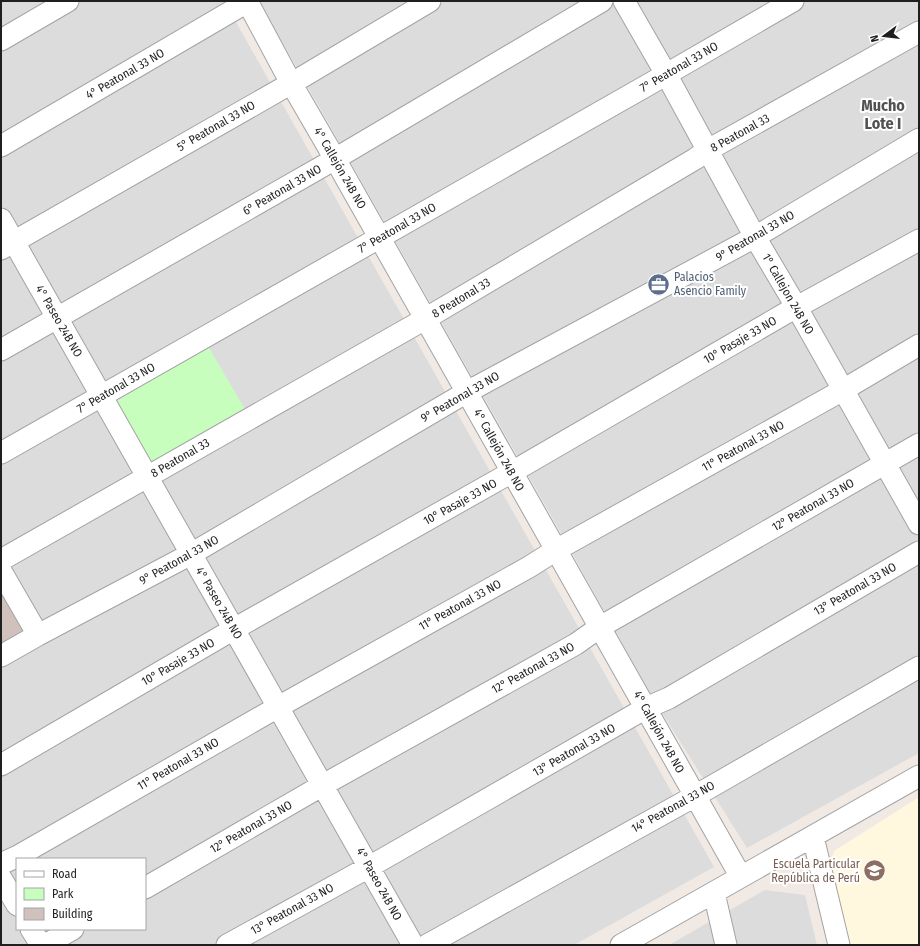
<svg xmlns="http://www.w3.org/2000/svg" width="920" height="946" viewBox="0 0 920 946" font-family="'Fira Sans Condensed',sans-serif">
<defs>
<filter id="shadow"><feDropShadow dx="4.5" dy="2.5" stdDeviation="0" flood-color="#0004"/></filter>
</defs>
<rect width="100%" height="100%" fill="#f0e9e4"/>
<path fill="#dddcdc" fill-rule="evenodd" d="M1,1H224L714,867L574,945H1ZM17,859H145V929H17Z
M259,1H919V753L747,848L652,697L562,535Z
M765,890L805,895L817,945H669Z"/>
<path fill="#fff8de" d="M919,797V945H850L833,877L830,864L834,851Z"/>
<path fill="#c7febe" d="M208,346L247,413L153,468L117,401Z"/>
<path fill="#d1c1bd" stroke="#c3aca5" filter="url(#shadow)" d="M1,593L27,637L1,652Z"/>
<g fill="none" stroke-linecap="round" stroke-linejoin="round">
<defs>
<path id="minor" d="M247,1L291,83L335,159L741,877
M624,1L666,74L755,237L797,308L919,524
M1,40L68,1
M1,146L249,1
M1,219L413,945
M1,249L304,76L430,1
M1,350L323,166L602,1
M1,453L653,82L793,1
M1,560L425,319L695,159L708,150L919,32
M1,571L38,635
M1,656L38,635L191,554L467,392L755,237L919,139
M1,765L234,629L512,472L786,313L919,240
M813,837L839,945
M1,864L18,856L278,707L529,567L556,550L843,390L919,345
M1,878L17,905
M145,888L323,785L576,644L600,627L919,444
M714,893L726,945
M31,929L41,945
M45,945L73,929
M227,945L369,867L646,708L669,698L919,552
M427,945L695,796L919,667
M621,945L919,776"/>
</defs>
<use href="#minor" stroke="#a3a3a3" stroke-width="23"/>
<use href="#minor" stroke="#fff" stroke-width="21"/>
</g>
<defs>
<symbol id="office-disc" viewBox="-11 -11 22 22"><circle r="9.5" fill="#5c6f8a" stroke="#fff"/><path d="M-6-3h4V-5.5h4V-3h4V5H-6ZM-1-4.5V-3h2v-1.5ZM-6 0V1H6V0Z" fill="#fff"/></symbol>
<symbol id="school-disc" viewBox="-11 -11 22 22"><circle r="9.5" fill="#8d6e63" stroke="#fff"/><path d="M0-5L7-2L0 1L-7-2ZM-4 1L0 2.5L4 1V4Q0 6-4 4Z" fill="#fff"/></symbol>
</defs>
<g fill-rule="evenodd">
<use href="#office-disc" x="646" y="272" width="25" height="25"/>
<use href="#school-disc" x="862" y="858" width="25" height="25"/>
</g>
<g text-anchor="middle" stroke-width="4" stroke-linejoin="round" paint-order="stroke">
<g font-size="12" fill="#1f1f1f" stroke="#fff">
<text transform="translate(679 67) rotate(-30)" y="4">7° Peatonal 33 NO</text>
<text transform="translate(125 74) rotate(-30)" y="4">4° Peatonal 33 NO</text>
<text transform="translate(216 126) rotate(-30)" y="4">5° Peatonal 33 NO</text>
<text transform="translate(740 133) rotate(-29)" y="4">8 Peatonal 33</text>
<text transform="translate(340 168) rotate(60)" y="4">4° Callejón 24B NO</text>
<text transform="translate(282 190) rotate(-30)" y="4">6° Peatonal 33 NO</text>
<text transform="translate(397 228) rotate(-30)" y="4">7° Peatonal 33 NO</text>
<text transform="translate(755 236) rotate(-30)" y="4">9° Peatonal 33 NO</text>
<text transform="translate(788 294) rotate(60)" y="4">1° Callejon 24B NO</text>
<text transform="translate(461 298) rotate(-31)" y="4">8 Peatonal 33</text>
<text transform="translate(59 321) rotate(60)" y="4">4° Paseo 24B NO</text>
<text transform="translate(740 340) rotate(-30)" y="4">10° Pasaje 33 NO</text>
<text transform="translate(116 388) rotate(-30)" y="4">7° Peatonal 33 NO</text>
<text transform="translate(460 397) rotate(-30)" y="4">9° Peatonal 33 NO</text>
<text transform="translate(743 446) rotate(-29)" y="4">11° Peatonal 33 NO</text>
<text transform="translate(499 450) rotate(61)" y="4">4° Callejón 24B NO</text>
<text transform="translate(180 458) rotate(-30)" y="4">8 Peatonal 33</text>
<text transform="translate(460 502) rotate(-29)" y="4">10° Pasaje 33 NO</text>
<text transform="translate(813 505) rotate(-30)" y="4">12° Peatonal 33 NO</text>
<text transform="translate(179 560) rotate(-29)" y="4">9° Peatonal 33 NO</text>
<text transform="translate(855 589) rotate(-30)" y="4">13° Peatonal 33 NO</text>
<text transform="translate(219 603) rotate(60)" y="4">4° Paseo 24B NO</text>
<text transform="translate(460 605) rotate(-29)" y="4">11° Peatonal 33 NO</text>
<text transform="translate(178 662) rotate(-30)" y="4">10° Pasaje 33 NO</text>
<text transform="translate(533 668) rotate(-29)" y="4">12° Peatonal 33 NO</text>
<text transform="translate(659 732) rotate(61)" y="4">4° Callejón 24B NO</text>
<text transform="translate(574 750) rotate(-30)" y="4">13° Peatonal 33 NO</text>
<text transform="translate(178 764) rotate(-30)" y="4">11° Peatonal 33 NO</text>
<text transform="translate(673 807) rotate(-29)" y="4">14° Peatonal 33 NO</text>
<text transform="translate(251 827) rotate(-30)" y="4">12° Peatonal 33 NO</text>
<text transform="translate(379 884) rotate(61)" y="4">4° Paseo 24B NO</text>
<text transform="translate(292 909) rotate(-29)" y="4">13° Peatonal 33 NO</text>
</g>
<g font-size="12" fill="#4e5e75" stroke="#fff" text-anchor="start">
<text x="674" y="281">Palacios<tspan x="674" dy="14">Asencio Family</tspan></text>
</g>
<g font-size="12" fill="#785e54" stroke="#fff" text-anchor="end">
<text x="860" y="868">Escuela Particular<tspan x="860" dy="14">República de Perú</tspan></text>
</g>
<g font-size="16" font-weight="bold" fill="#525252" stroke="#fff">
<text x="883" y="111">Mucho<tspan x="883" dy="18">Lote I</tspan></text>
</g>
</g>
<rect width="920" height="946" fill="none" stroke="#1f1f1f" stroke-width="4"/>
<rect x="16" y="858" width="130" height="72" fill="#ffffff" stroke="#a5a5a5"/>
<rect x="24" y="871" width="20" height="6" fill="#ffffff" stroke="#a5a5a5"/>
<text x="52" y="878" font-size="12" fill="#1f1f1f">Road</text>
<rect x="24" y="888" width="20" height="12" fill="#c7febe" stroke="#a5a5a5"/>
<text x="52" y="898" font-size="12" fill="#1f1f1f">Park</text>
<rect x="24" y="908" width="20" height="12" fill="#d1c1bd" stroke="#a5a5a5"/>
<text x="52" y="918" font-size="12" fill="#1f1f1f">Building</text>
<g transform="translate(884 36) rotate(255)" stroke="#ffffff" stroke-width="3" paint-order="stroke">
<path d="M0-3L7 15L0 10L-7 15Z" fill="#1f1f1f"/>
<text y="-6" font-size="11" font-weight="bold" text-anchor="middle" fill="#1f1f1f">N</text>
</g>
</svg>
